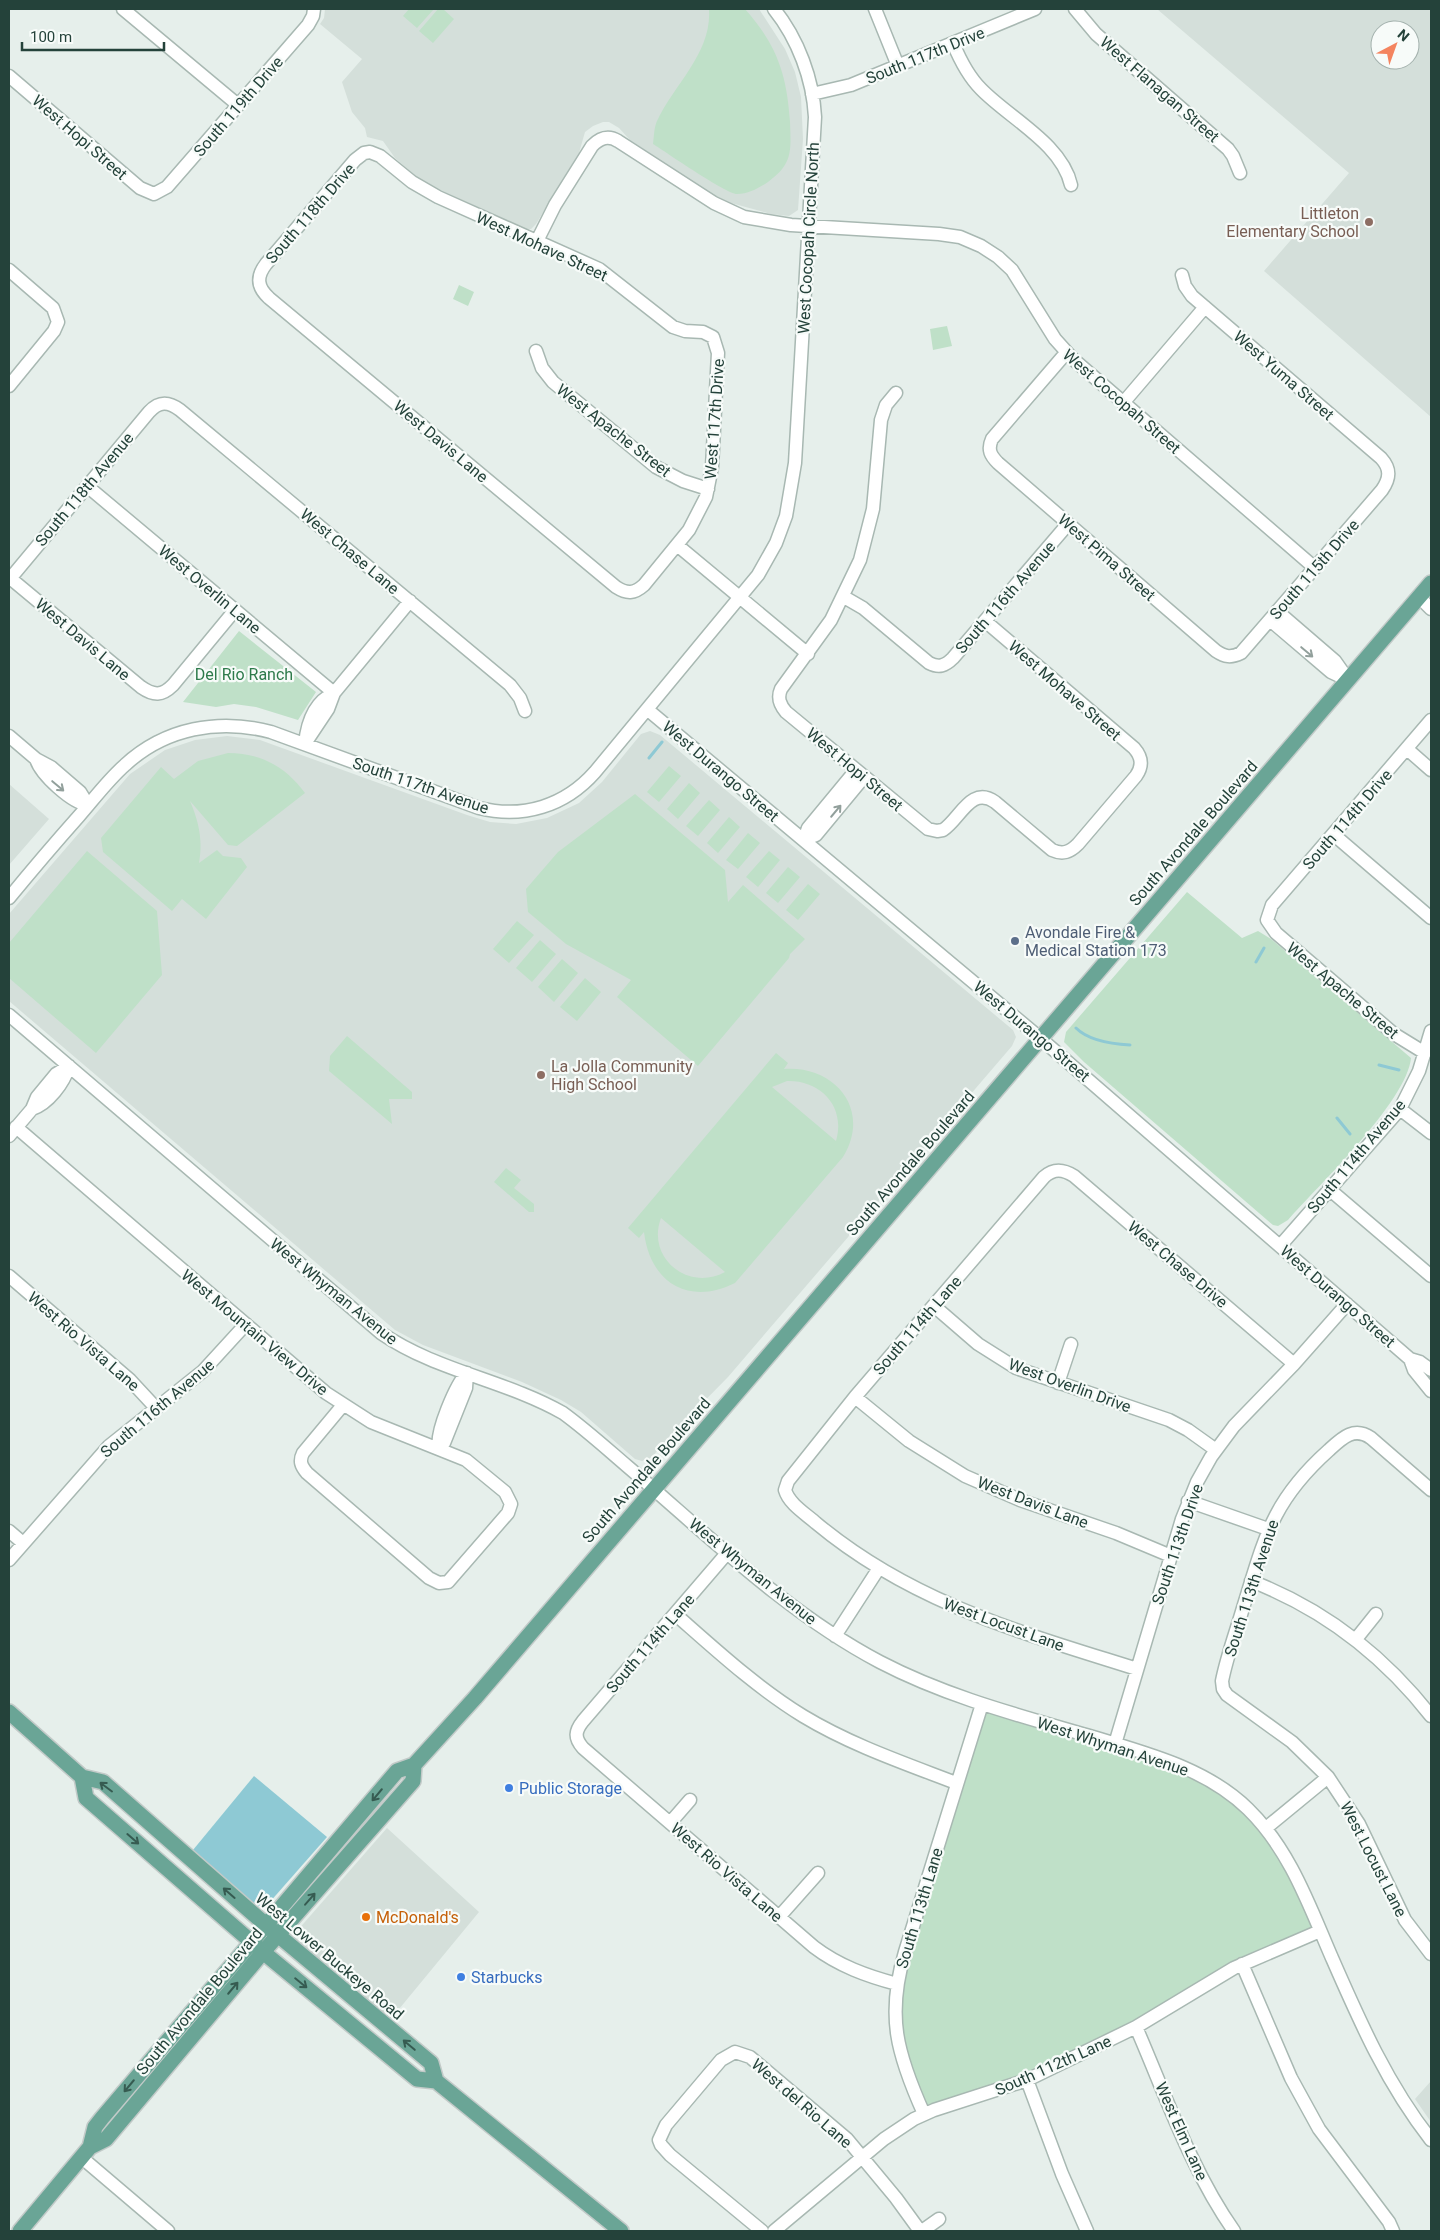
<svg xmlns="http://www.w3.org/2000/svg" width="1440" height="2240" viewBox="0 0 1440 2240" font-family="Roboto,sans-serif">
<rect width="100%" height="100%" fill="#e6efeb"/>
<path fill="#d4dfda" fill-rule="evenodd" d="M325,9H759L785,49L795,72L801,97L803,139L798,210L789,216L771,214L731,203L712,194L630,140L619,128L609,122H603L593,126L585,132L579,153L536,224L531,229H526L445,192L419,179L395,158L383,141L367,137L365,128L352,112L342,82L362,59L320,24L324,18Z
M1157,9H1431V417L1264,271L1349,173ZM1380,30H1410V60H1380Z
M650,731L660,735L1013,1030L1016,1037L1012,1046L728,1377L673,1433L651,1458L642,1461L635,1459L581,1412L561,1400L522,1382L423,1345L395,1330L9,1001V914L130,774L165,750L195,740L227,736L260,740L467,815L490,822L516,824L547,818L579,803L602,782L641,734Z
M9,784L49,819L9,865Z
M387,1828L479,1912L390,2020L302,1944L297,1931Z
M1431,2081V2122L1415,2099Z"/>
<path fill="#bfe0c8" fill-rule="evenodd" d="M409,9H434L417,28L403,16Z
M438,9H443L454,19L433,43L419,31Z
M709,9H745C777,45 787,75 790,122C791,151 793,164 768,182C759,188 749,194 737,194C726,194 666,152 653,144C654,137 654,127 657,121C675,83 712,53 709,9Z
M459,285L474,292L468,306L453,299Z
M947,326L952,346L933,350L930,329Z
M239,631L316,692L298,720L256,707L234,704L216,707L183,702Z
M228,753C261,753 286,767 305,793L237,846L228,845L190,801C199,822 203,840 199,863L217,850L223,856L241,858L247,867L206,919L182,899L172,911L103,852L101,838L161,767L174,779L198,761Z
M669,766L681,776L659,802L647,792Z
M689,783L700,793L678,819L667,809Z
M635,794L725,870L728,902L743,885L805,939L790,954L789,958L698,1066L617,997L631,980L566,944L528,912L526,889L558,852Z
M709,800L720,810L698,836L686,826Z
M729,817L740,827L718,853L707,843Z
M748,833L760,843L738,869L726,860Z
M87,851L157,911L162,975L96,1053L9,978V943Z
M769,851L780,860L758,887L746,877Z
M788,867L800,877L778,903L766,893Z
M808,884L820,894L798,920L786,910Z
M1187,892L1242,938L1258,931L1271,939L1411,1058C1407,1101 1318,1186 1288,1220L1278,1226L1273,1225L1084,1062L1064,1042L1066,1032Z
M517,921L534,935L509,963L493,949Z
M540,940L556,954L532,982L516,968Z
M562,959L578,973L554,1002L538,987Z
M585,978L601,992L577,1021L560,1007Z
M347,1036L412,1092V1099H389L392,1124L329,1071L330,1056Z
M776,1053L788,1063L784,1069C835,1065 872,1110 843,1157L735,1283C689,1306 650,1283 644,1232L639,1238L628,1228ZM787,1081C821,1080 846,1107 836,1141L772,1087ZM661,1218L725,1272C688,1292 646,1258 661,1218Z
M506,1168L521,1180L514,1188L534,1204V1212H529L494,1182Z
M982,1704L1173,1763L1256,1817L1320,1931L1027,2080L924,2114L912,2088L895,2004Z"/>
<path fill="#8ec9d4" d="M254,1776L327,1837L269,1903L262,1906L252,1905L193,1850Z"/>
<g fill="none" stroke-linecap="round" stroke-linejoin="round">
<path stroke="#8ec9d4" stroke-width="3" d="M649,758L662,742
M1256,962L1264,948
M1076,1028C1089,1041 1111,1044 1130,1045
M1379,1065L1399,1070
M1337,1118L1350,1134"/>
<defs>
<path id="minor" d="M123,9L238,105
M875,9L898,66
M1075,9L1096,34L1228,149L1233,156L1240,173
M953,43C960,60 968,76 981,89C1009,118 1062,144 1071,185
M9,76L140,188L154,194L167,187L308,25L313,16L314,9
M812,94L851,85L1035,9
M370,152L380,156L412,182L438,197L599,269L673,327L685,331L703,332L713,337L718,353L712,467L706,497L689,530L644,585C634,594 627,594 616,587L269,298C257,287 256,277 266,264L355,160L364,153Z
M537,241L555,205L592,146C600,138 608,135 618,141L714,203L744,217L791,225L939,234L960,237L981,246L998,257L1012,270L1055,339L1073,359L1315,568
M9,270L53,308L58,322L54,331L9,386
M536,351L542,368L553,382L656,467L683,481L708,489
M1066,353L992,439C987,450 991,456 998,463L1216,651C1225,657 1231,658 1241,653L1382,490C1390,478 1391,469 1381,458L1192,296L1185,286L1182,275
M896,393L886,405L881,420L873,509L860,560L831,620L781,689C777,698 780,705 786,712L928,829L937,831L943,830C960,819 971,785 995,802L1052,850C1063,855 1070,852 1078,844L1136,776C1143,766 1142,757 1134,748L985,621
M1123,403L1205,307
M87,486L334,693
M677,545L808,654
M10,578L141,687C154,696 162,696 173,685L235,610
M9,580L149,412C159,401 168,401 180,410L510,685L520,698L525,711
M844,597L863,608L929,663C939,668 945,666 953,658L1068,524
M1419,597L1431,609
M1277,611L1335,661L1347,678
M1270,620L1331,672L1348,680
M648,710L1040,1038L1410,1359
M9,736L36,759L51,767L80,792L88,805
M306,742L328,709L334,693
M305,744C307,724 314,702 334,693L410,601
M1407,749L1431,770
M36,759C41,775 72,803 88,805
M1333,834L1431,918
M804,840L816,835L864,777
M804,840L808,828L856,770
M9,898C32,870 55,843 79,816C94,799 108,780 125,765C165,728 219,718 271,732L479,808C523,819 565,806 595,772L758,575L776,543L786,516L795,463L815,117C813,79 798,39 774,9
M9,1015L381,1333C436,1371 505,1380 563,1413C585,1429 606,1448 627,1466C708,1535 785,1612 880,1662C947,1697 1021,1716 1093,1737C1148,1754 1206,1768 1248,1809C1290,1850 1309,1905 1332,1958C1360,2022 1387,2084 1431,2140
M1425,1053L1394,1034L1276,933L1267,920L1272,905L1431,720
M32,1109C48,1104 64,1083 69,1066
M1400,1109L1431,1133
M16,1127L326,1393L371,1422L466,1460L505,1492L511,1504L508,1513L448,1582L439,1583L429,1578L307,1473C301,1466 299,1461 303,1453L343,1405
M9,1136L32,1109L37,1097L56,1074L69,1066
M1329,1189L1431,1276
M1280,1246L1400,1109L1419,1071L1431,1031
M9,1276L130,1380L156,1408
M934,1306L978,1344L1016,1368L1169,1420L1188,1430L1216,1450
M1410,1359L1414,1370L1431,1391
M1410,1359L1420,1362L1431,1370
M1058,1383L1071,1344
M855,1397L909,1441L965,1476L1020,1500L1116,1533L1171,1556
M444,1443L466,1388L467,1373
M439,1448C435,1433 456,1384 467,1373
M1431,1490L1371,1438C1354,1426 1342,1438 1329,1450C1272,1501 1265,1537 1243,1608C1236,1632 1227,1656 1222,1681L1223,1689L1227,1695L1292,1742L1328,1777L1359,1824L1405,1920L1431,1954
M1188,1501L1268,1529
M9,1531L23,1543
M728,1552L583,1721C575,1731 574,1738 583,1748L814,1947C839,1966 867,1976 897,1984
M9,1560L109,1446L203,1371L246,1324
M1251,1581C1324,1609 1383,1655 1431,1716
M675,1614C716,1650 756,1687 803,1716C851,1745 904,1763 956,1783
M835,1636L879,1568
M1356,1639L1376,1614
M1137,1669C1020,1632 912,1603 816,1523C806,1514 789,1504 785,1490L788,1481L855,1397L1044,1177C1054,1168 1063,1169 1074,1176L1294,1364
M1115,1744L1182,1519L1197,1482L1211,1457L1234,1426L1294,1364L1347,1304
M670,1823L690,1800
M1266,1828L1328,1777
M779,1917L818,1873
M1242,1964L1291,2078L1319,2129L1389,2222L1393,2231
M1136,2027C1166,2096 1191,2170 1234,2231
M1027,2080L1062,2174L1087,2231
M924,2114C897,2054 886,2016 905,1952L982,1704
M81,2157L168,2231
M762,2231L670,2155L661,2145L659,2140L666,2125L721,2060L735,2052L750,2057L847,2139L896,2198L920,2231
M774,2231L884,2139L914,2119L934,2110L1027,2080L1136,2027L1234,1968L1320,1931
M922,2231L939,2219"/>
<path id="major" d="M9,1712L82,1777L103,1782L266,1925L431,2063L436,2081L621,2231
M82,1777L86,1798L263,1952L417,2079L436,2081
M90,2147L95,2127L102,2118L397,1771L414,1765L475,1698L1431,583
M20,2231L90,2147L106,2139L263,1952L413,1781L414,1765"/>
</defs>
<use href="#minor" stroke="#a8b8b2" stroke-width="15"/>
<use href="#major" stroke="#c2cac8" stroke-width="18"/>
<use href="#minor" stroke="#fff" stroke-width="12"/>
<use href="#major" stroke="#6aa596" stroke-width="15"/>
</g>
<defs><path id="oneway-shaft" d="M-6 0H5M1.5-3L5.5 0L1.5 3" fill="none" stroke-width="1.6" stroke-linecap="round" stroke-linejoin="round" transform="scale(1.25)"/></defs>
<g stroke="#92a09c">
<use href="#oneway-shaft" transform="translate(1307 652) rotate(40)"/>
<use href="#oneway-shaft" transform="translate(58 786) rotate(40)"/>
<use href="#oneway-shaft" transform="translate(836 811) rotate(-50)"/>
</g>
<g stroke="#365b51">
<use href="#oneway-shaft" transform="translate(106 1787) rotate(-143)"/>
<use href="#oneway-shaft" transform="translate(377 1795) rotate(130)"/>
<use href="#oneway-shaft" transform="translate(133 1839) rotate(41)"/>
<use href="#oneway-shaft" transform="translate(229 1893) rotate(-139)"/>
<use href="#oneway-shaft" transform="translate(310 1899) rotate(-49)"/>
<use href="#oneway-shaft" transform="translate(301 1983) rotate(39)"/>
<use href="#oneway-shaft" transform="translate(233 1988) rotate(-50)"/>
<use href="#oneway-shaft" transform="translate(409 2045) rotate(-140)"/>
<use href="#oneway-shaft" transform="translate(129 2086) rotate(130)"/>
</g>
<g fill="#8d6e63" stroke="#f7fbf9" stroke-width="2">
<circle cx="1369" cy="222" r="5"/>
<circle cx="541" cy="1075" r="5"/>
</g>
<circle fill="#5c6f8a" stroke="#f7fbf9" stroke-width="2" cx="1015" cy="941" r="5"/>
<g fill="#3f7fe0" stroke="#f7fbf9" stroke-width="2">
<circle cx="509" cy="1788" r="5"/>
<circle cx="461" cy="1977" r="5"/>
</g>
<circle fill="#e8710a" stroke="#f7fbf9" stroke-width="2" cx="366" cy="1917" r="5"/>
<g text-anchor="middle" stroke-width="4.5" stroke-linejoin="round" paint-order="stroke">
<g font-size="16" fill="#24423a" stroke="#f7fbf9">
<text transform="translate(925 55) rotate(-22)" y="6">South 117th Drive</text>
<text transform="translate(1160 89) rotate(41)" y="6">West Flanagan Street</text>
<text transform="translate(238 106) rotate(-49)" y="6">South 119th Drive</text>
<text transform="translate(80 137) rotate(41)" y="6">West Hopi Street</text>
<text transform="translate(310 213) rotate(-49)" y="6">South 118th Drive</text>
<text transform="translate(808 238) rotate(-87)" y="6">West Cocopah Circle North</text>
<text transform="translate(542 246) rotate(25)" y="6">West Mohave Street</text>
<text transform="translate(1284 375) rotate(41)" y="6">West Yuma Street</text>
<text transform="translate(1122 401) rotate(41)" y="6">West Cocopah Street</text>
<text transform="translate(714 419) rotate(-86)" y="6">West 117th Drive</text>
<text transform="translate(614 430) rotate(38)" y="6">West Apache Street</text>
<text transform="translate(441 441) rotate(40)" y="6">West Davis Lane</text>
<text transform="translate(84 489) rotate(-50)" y="6">South 118th Avenue</text>
<text transform="translate(350 551) rotate(40)" y="6">West Chase Lane</text>
<text transform="translate(1107 557) rotate(41)" y="6">West Pima Street</text>
<text transform="translate(1314 569) rotate(-49)" y="6">South 115th Drive</text>
<text transform="translate(210 589) rotate(40)" y="6">West Overlin Lane</text>
<text transform="translate(1005 597) rotate(-49)" y="6">South 116th Avenue</text>
<text transform="translate(83 639) rotate(40)" y="6">West Davis Lane</text>
<text transform="translate(1065 690) rotate(41)" y="6">West Mohave Street</text>
<text transform="translate(855 769) rotate(40)" y="6">West Hopi Street</text>
<text transform="translate(721 771) rotate(40)" y="6">West Durango Street</text>
<text transform="translate(421 785) rotate(19)" y="6">South 117th Avenue</text>
<text transform="translate(1347 819) rotate(-49)" y="6">South 114th Drive</text>
<text transform="translate(1193 833) rotate(-49)" y="6">South Avondale Boulevard</text>
<text transform="translate(1343 990) rotate(40)" y="6">West Apache Street</text>
<text transform="translate(1032 1031) rotate(40)" y="6">West Durango Street</text>
<text transform="translate(1356 1156) rotate(-50)" y="6">South 114th Avenue</text>
<text transform="translate(910 1163) rotate(-49)" y="6">South Avondale Boulevard</text>
<text transform="translate(1178 1264) rotate(40)" y="6">West Chase Drive</text>
<text transform="translate(334 1291) rotate(39)" y="6">West Whyman Avenue</text>
<text transform="translate(1338 1296) rotate(41)" y="6">West Durango Street</text>
<text transform="translate(917 1325) rotate(-49)" y="6">South 114th Lane</text>
<text transform="translate(255 1332) rotate(40)" y="6">West Mountain View Drive</text>
<text transform="translate(84 1341) rotate(41)" y="6">West Rio Vista Lane</text>
<text transform="translate(1070 1385) rotate(20)" y="6">West Overlin Drive</text>
<text transform="translate(157 1408) rotate(-40)" y="6">South 116th Avenue</text>
<text transform="translate(646 1470) rotate(-49)" y="6">South Avondale Boulevard</text>
<text transform="translate(1033 1502) rotate(21)" y="6">West Davis Lane</text>
<text transform="translate(1177 1544) rotate(-71)" y="6">South 113th Drive</text>
<text transform="translate(753 1571) rotate(39)" y="6">West Whyman Avenue</text>
<text transform="translate(1251 1588) rotate(-72)" y="6">South 113th Avenue</text>
<text transform="translate(1004 1624) rotate(20)" y="6">West Locust Lane</text>
<text transform="translate(650 1643) rotate(-49)" y="6">South 114th Lane</text>
<text transform="translate(1113 1746) rotate(18)" y="6">West Whyman Avenue</text>
<text transform="translate(1374 1859) rotate(63)" y="6">West Locust Lane</text>
<text transform="translate(727 1872) rotate(41)" y="6">West Rio Vista Lane</text>
<text transform="translate(919 1908) rotate(-73)" y="6">South 113th Lane</text>
<text transform="translate(330 1956) rotate(40)" y="6">West Lower Buckeye Road</text>
<text transform="translate(199 2001) rotate(-50)" y="6">South Avondale Boulevard</text>
<text transform="translate(1053 2065) rotate(-24)" y="6">South 112th Lane</text>
<text transform="translate(802 2103) rotate(41)" y="6">West del Rio Lane</text>
<text transform="translate(1182 2131) rotate(66)" y="6">West Elm Lane</text>
</g>
<g font-size="16" fill="#785e54" stroke="#f7fbf9" text-anchor="end">
<text x="1359" y="219">Littleton<tspan x="1359" dy="18">Elementary School</tspan></text>
<text x="551" y="1072" text-anchor="start">La Jolla Community<tspan x="551" dy="18">High School</tspan></text>
</g>
<g font-size="16" fill="#2d7a4b" stroke="#f7fbf9">
<text x="244" y="680">Del Rio Ranch</text>
</g>
<g font-size="16" fill="#4e5e75" stroke="#f7fbf9" text-anchor="start">
<text x="1025" y="938">Avondale Fire &amp;<tspan x="1025" dy="18">Medical Station 173</tspan></text>
</g>
<g font-size="16" fill="#366cbe" stroke="#f7fbf9" text-anchor="start">
<text x="519" y="1794">Public Storage</text>
<text x="471" y="1983">Starbucks</text>
</g>
<g font-size="16" fill="#c56008" stroke="#f7fbf9" text-anchor="start">
<text x="376" y="1923">McDonald's</text>
</g>
</g>
<rect width="1440" height="2240" fill="none" stroke="#24423a" stroke-width="20"/>
<g transform="translate(1395 45) rotate(41)"><circle r="24" fill="#f7fbf9" stroke="#a3b1ad"/>
<path d="M0-4L9 19L0 12L-9 19Z" fill="#f4845f"/>
<text y="-8" font-size="14" font-weight="bold" text-anchor="middle" fill="#24423a">N</text>
</g>
<path d="M22 42v8h142v-8" fill="none" stroke="#24423a" stroke-width="2.5"/>
<text x="30" y="42" font-size="15" fill="#24423a" stroke="#f7fbf9" stroke-width="4" paint-order="stroke">100 m</text>
</svg>
